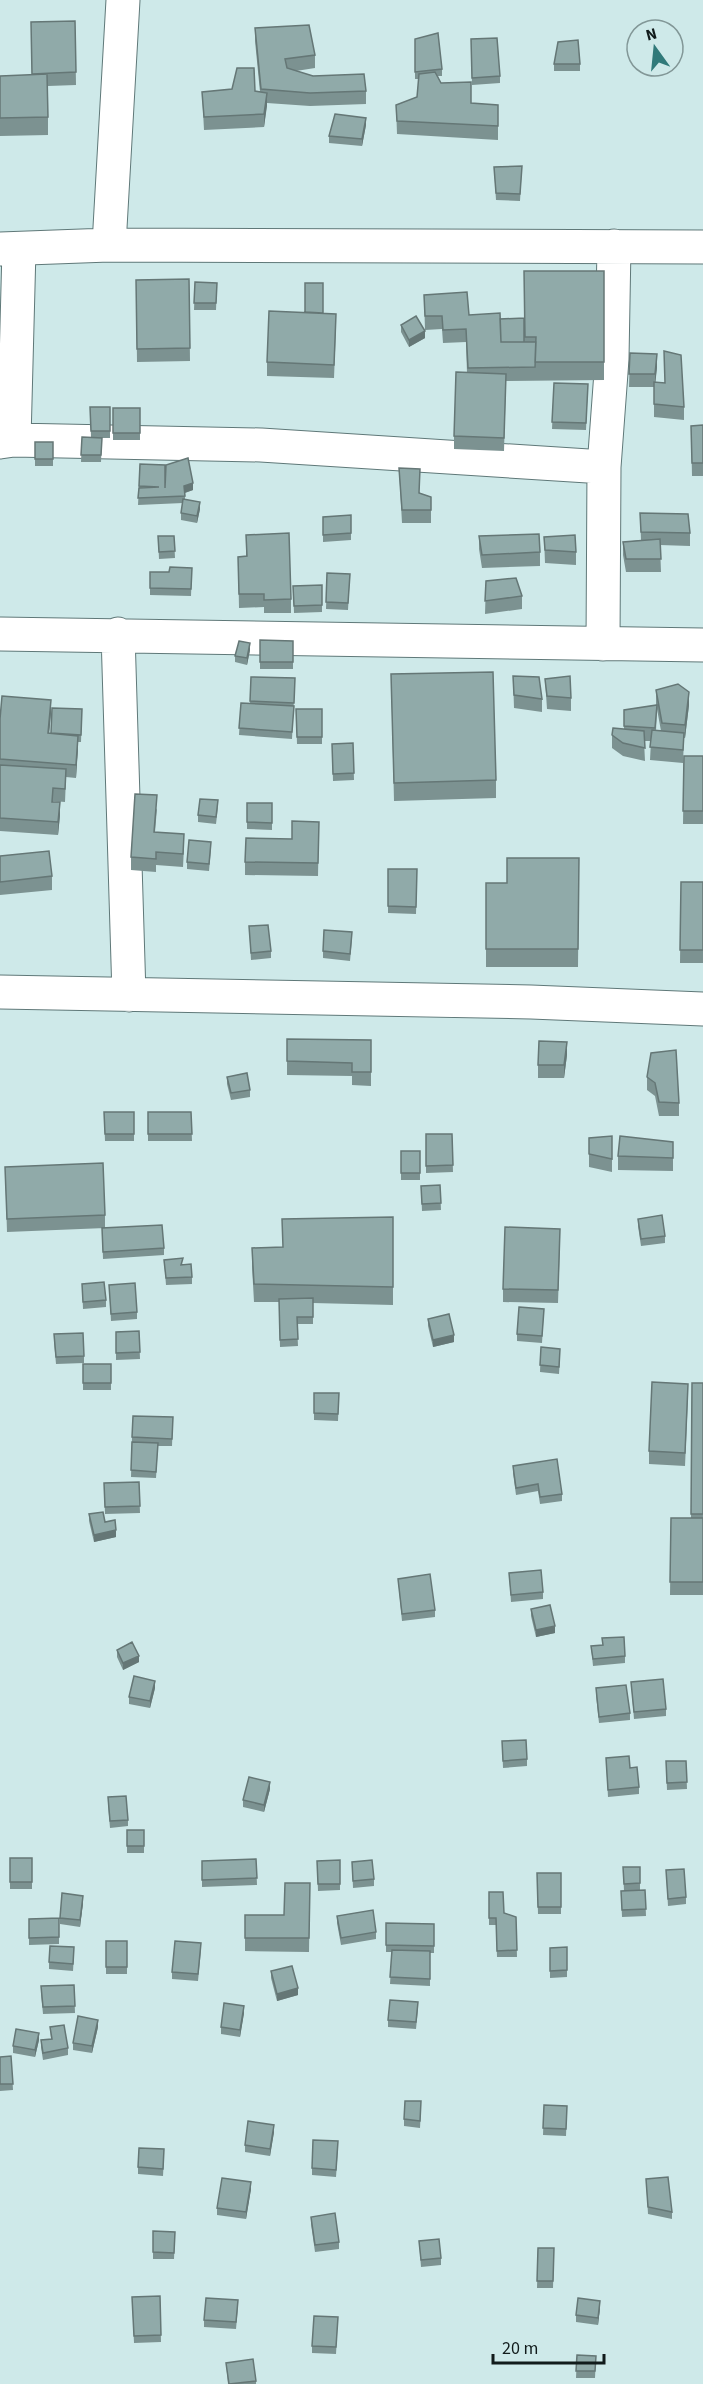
<svg xmlns="http://www.w3.org/2000/svg" width="703" height="2384" viewBox="0 0 703 2384" font-family="'Source Sans 3',sans-serif">
<rect width="100%" height="100%" fill="#cee9e9"/>
<g fill="none" stroke-linecap="round" stroke-linejoin="round">
<defs>
<path id="minor" d="M109,245L123,0
M0,249L109,245L703,247
M14,440L19,249
M0,442L14,440L261,445L604,467L603,644
M604,467L612,359L614,246
M0,634L703,645
M118,634L129,995
M0,992L531,1002L703,1009"/>
</defs>
<use href="#minor" stroke="#5f7878" stroke-width="35"/>
<use href="#minor" stroke="#fff" stroke-width="33"/>
</g>
<path fill="#7c9291" fill-rule="evenodd" d="M75,21L76,85L48,86V135L0,136V76L32,75L31,35Z
M255,28L315,55V68L296,71L366,91V104L310,106L267,103L264,127L204,130L202,92H260L255,41Z
M415,39L442,69V76H438L441,83L471,103L498,118V140L397,134L396,105L417,97L419,79H415Z
M471,39L500,76V83L472,85Z
M554,64H580V71H554Z
M366,125L362,146L329,143V136Z
M522,166L520,201L496,200L494,167Z
M524,271H604V380L506,381L504,451L454,449V436L467,373L466,342L443,343L442,329L425,330L424,295L469,315L500,319L524,318Z
M189,279L190,361L137,362L136,280Z
M195,282L217,283L216,310H194Z
M323,313L336,327L334,378L267,376V362Z
M401,325L425,338L409,347L401,332Z
M630,353L657,367L655,383L684,407V420L654,417V387H629Z
M554,383L588,384L586,430L552,429Z
M90,407H110V438H100H102L101,462H81L82,437L91,438Z
M113,408H140V440H113Z
M703,425V476H692L691,426Z
M35,442H53V466H35Z
M140,464L165,488L193,490L185,493V499L200,509L197,523L181,520V513L183,503L138,505Z
M399,468L420,493L431,497V523H402Z
M640,513L690,533V546L660,545L661,572H626L623,555V542L641,540Z
M351,515V540L323,542V517Z
M246,535L291,599V613H264V607L239,608L238,557L246,556Z
M158,536H174L175,558L159,559Z
M479,536L540,552V566L482,568L479,549Z
M544,537L576,552V565L545,563Z
M192,568L191,596L150,595V572H169Z
M327,573L350,574L348,610L326,609Z
M486,581L522,596V609L485,614Z
M322,585V612L294,613L293,586Z
M260,640L293,641V669H260Z
M250,650L247,665L235,662V656Z
M391,674L496,780V798L394,801Z
M513,676L542,699V712L514,708Z
M251,677L295,678L292,739L239,735L241,703L250,704Z
M545,679L571,698V711L547,709Z
M656,690L689,705L685,738H684L683,763L650,760L651,741H644L645,761L623,756L612,748V735L624,729V710L656,705ZM657,709L661,731H656Z
M82,709L81,742H78L76,778L66,777L65,802L53,801L60,815L58,835L0,831V719L51,713L49,733H51Z
M296,709H322V744H297Z
M353,743L354,780L333,781L332,744Z
M684,756H703V824H683Z
M272,803V830L247,829V822Z
M218,807L216,824L198,822V815Z
M157,808L155,832L184,847L183,867L156,865V872L131,870V857Z
M319,822L318,876L245,875V862L292,839Z
M211,849L209,871L187,869V862Z
M0,856L52,876V890L0,895Z
M579,858L578,967H486V883H507Z
M388,869H417L416,914L388,913Z
M681,882H703V963H680Z
M249,926L271,951V958L251,960Z
M352,939L350,961L323,958V951Z
M287,1039L371,1040V1086L352,1085V1076L287,1075Z
M567,1055L564,1078H538V1065Z
M227,1077L250,1090V1097L231,1100L227,1084Z
M647,1077L679,1103V1116H659L655,1096L647,1090Z
M104,1112H134V1141H105Z
M148,1112H191L192,1141H148Z
M426,1134H452L453,1172L426,1173Z
M612,1136V1172L589,1167V1138Z
M673,1142V1171L618,1170V1156Z
M401,1151H420V1180H401Z
M5,1167L105,1215V1228L7,1232Z
M440,1185L441,1210L422,1211L421,1186Z
M393,1217V1305L313,1303V1324H297L298,1346L280,1347L279,1302H254L252,1266V1248L282,1247Z
M638,1219L665,1236V1243L641,1246L638,1226Z
M102,1228L164,1248V1255L103,1259Z
M560,1242L558,1303L503,1302V1289Z
M164,1260L183,1264L192,1277V1284L166,1285Z
M82,1284L106,1300V1307L83,1309Z
M109,1285L137,1312V1319L111,1321Z
M544,1309L542,1343L517,1341V1334Z
M428,1319L454,1342L433,1347L428,1326Z
M139,1331L140,1359L116,1360V1332Z
M54,1341L84,1356V1363L56,1364Z
M541,1347L560,1356L559,1374L540,1372Z
M83,1364H111V1390H83Z
M692,1383H703V1595H670L671,1518H691Z
M314,1393H339L338,1421L314,1420Z
M688,1397L685,1466L649,1464V1451Z
M173,1417L172,1446H158L156,1478L131,1477L132,1437Z
M513,1466L562,1494V1501L540,1504L538,1491L516,1495L513,1473Z
M139,1482L140,1513L105,1514L104,1483Z
M89,1514L105,1522L116,1537L94,1542L89,1521Z
M509,1573L543,1592V1599L511,1602Z
M398,1579L435,1610V1617L402,1621Z
M531,1609L555,1633L536,1637L531,1616Z
M591,1646L625,1656V1663L593,1666Z
M117,1650L139,1662L123,1670L117,1657Z
M631,1682L666,1709V1716L634,1719Z
M155,1688L150,1708L129,1704V1697Z
M596,1688L630,1713V1720L599,1723L596,1695Z
M502,1741L527,1759V1766L503,1768Z
M606,1758L630,1768L639,1787V1794L608,1797Z
M666,1761H686L687,1789L667,1790Z
M270,1789L264,1812L243,1807V1800Z
M108,1804L128,1820V1826L110,1828Z
M127,1830H144V1853H127Z
M10,1858H32V1889H10Z
M256,1859L257,1885L202,1887V1861Z
M340,1860V1890L318,1891L317,1861Z
M352,1862L374,1879V1886L353,1888Z
M623,1867H640V1890H645L646,1916L622,1917L621,1891H624Z
M666,1870L686,1897V1904L668,1906Z
M537,1873H561V1914H538Z
M310,1883L309,1952L245,1951V1915H284Z
M489,1892L504,1913L516,1917L517,1957H497L496,1925H489Z
M83,1903L80,1927L60,1924V1918Z
M337,1916L376,1932V1939L341,1945L337,1923Z
M59,1918V1944L29,1945V1919Z
M386,1923L434,1924V1953H430V1986L390,1984L392,1952H386Z
M106,1941H127V1974H106Z
M567,1947V1977L550,1978V1948Z
M201,1950L198,1981L172,1979V1972Z
M74,1954L73,1971L49,1969V1962Z
M271,1971L298,1995L277,2001L271,1978Z
M74,1985L75,2013L43,2014L41,1993Z
M418,2009L416,2029L388,2027V2020Z
M244,2013L240,2037L221,2034V2027Z
M50,2027L68,2048V2055L43,2060L41,2047V2040L51,2039Z
M98,2027L92,2053L73,2050V2043Z
M39,2040L35,2057L13,2053V2046Z
M11,2056L13,2090L0,2091V2057Z
M544,2105L567,2106L566,2136L543,2135Z
M421,2108L420,2128L404,2126V2119Z
M274,2132L270,2156L245,2152V2145Z
M338,2148L336,2177L312,2175V2168Z
M164,2156L163,2176L138,2174V2167Z
M646,2179L672,2212V2219L648,2214Z
M251,2189L246,2219L217,2215V2208Z
M311,2217L339,2242V2249L315,2252L311,2224Z
M153,2231L175,2232L174,2259H153Z
M419,2241L441,2258V2265L421,2267Z
M538,2248H554L553,2288H537Z
M160,2296L161,2342L134,2343L132,2297Z
M238,2307L236,2329L204,2327V2320Z
M600,2308L598,2325L576,2322V2315Z
M338,2317L336,2354L312,2353V2346Z
M577,2355L596,2356L595,2378H576Z
M226,2363L256,2381V2384H228Z"/>
<path fill="#657776" d="M267,93V106L264,127V114Z
M366,118V125L362,146V139Z
M425,331V338L409,347V340Z
M657,354V367L655,387V374Z
M193,483V490L184,493V486Z
M200,502V509L197,523V516Z
M250,643V650L247,665V658Z
M689,692V705L685,738V725Z
M51,700V713L48,746V733Z
M78,736V749L76,778V765Z
M60,802V815L58,835V822Z
M567,1042V1055L564,1078V1065Z
M454,1335V1342L433,1347V1340Z
M116,1530V1537L94,1542V1535Z
M555,1626V1633L536,1637V1630Z
M139,1656V1662L123,1670V1663Z
M155,1681V1688L150,1708V1701Z
M270,1782V1789L264,1812V1805Z
M83,1896V1903L80,1927V1920Z
M298,1988V1995L277,2001V1994Z
M244,2006V2013L240,2037V2030Z
M98,2020V2027L92,2053V2046Z
M39,2033V2040L35,2057V2050Z
M274,2125V2132L270,2156V2149Z
M251,2182V2189L246,2219V2212Z
M600,2301V2308L598,2325V2318Z"/>
<path fill="#90aaa9" stroke="#657776" stroke-width="1.5" d="M75,21L76,72L32,74L31,22Z
M309,25L315,55L285,59L287,68L313,76L364,74L366,91L310,93L261,89L255,28Z
M438,33L442,69L415,72V39Z
M497,38L500,76L472,78L471,39Z
M578,40L580,64H554L558,42Z
M237,68H254L255,91L267,93L264,114L204,117L202,92L232,89Z
M435,72L441,83L471,82V103L498,105V126L397,121L396,105L417,97L419,74Z
M47,74L48,117L0,118V76Z
M335,114L366,118L362,139L329,136Z
M522,166L520,194L496,193L494,167Z
M524,271H604V362H535L536,337H525Z
M189,279L190,348L137,349L136,280Z
M195,282L217,283L216,303H194Z
M305,283H323V313L305,312Z
M467,292L469,315L500,313L501,342H536L535,367L468,368L466,329L443,330L442,316H425L424,295Z
M269,311L336,314L334,365L267,362Z
M416,316L425,331L409,340L401,325Z
M524,318V342H501L500,319Z
M664,351L681,355L684,407L654,404V382L665,383Z
M630,353L657,354L655,374H629Z
M456,372L506,374L504,438L454,436Z
M554,383L588,384L586,423L552,422Z
M90,407H110V431H91Z
M113,408H140V433H113Z
M703,425V463H692L691,426Z
M82,437L102,438L101,455H81Z
M35,442H53V459H35Z
M188,458L193,483L184,486L185,496L138,498L139,488L159,487L139,486L140,464L165,465V488L166,465Z
M399,468L420,469L419,493L431,497V510H402Z
M183,499L200,502L197,516L181,513Z
M640,513L688,514L690,533L641,532Z
M351,515V533L323,535V517Z
M289,533L291,599L264,600V594H239L238,557L247,556L246,535Z
M539,534L540,552L482,555L479,536Z
M575,535L576,552L545,550L544,537Z
M158,536H174L175,551L159,552Z
M660,539L661,559H626L623,542Z
M170,567L192,568L191,589L150,588V572H169Z
M327,573L350,574L348,603L326,602Z
M516,578L522,596L485,601L486,581Z
M322,585V605L294,606L293,586Z
M260,640L293,641V662H260Z
M239,641L250,643L247,658L235,656Z
M493,672L496,780L394,783L391,674Z
M513,676L539,677L542,699L514,695Z
M570,676L571,698L547,696L545,679Z
M251,677L295,678L294,703L250,701Z
M678,684L689,692L685,725L662,723L656,690Z
M2,696L51,700L48,733L78,736L76,765L0,759V719Z
M241,703L294,706L292,732L239,728Z
M657,705L655,728L624,726V710Z
M52,708L82,709L81,735L51,733Z
M296,709H322V737H297Z
M613,728L644,731L645,748L623,743L612,735Z
M652,730L684,733L683,750L650,747Z
M353,743L354,773L333,774L332,744Z
M684,756H703V811H683Z
M0,765L66,769L65,789L53,788L52,802H60L58,822L0,818Z
M135,794L157,795L154,832L184,834L183,854L156,852V859L131,857Z
M200,799L218,800L216,817L198,815Z
M247,803H272V823L247,822Z
M292,821L319,822L318,863L245,862L246,838L292,839Z
M189,840L211,842L209,864L187,862Z
M49,851L52,876L0,882V856Z
M507,858H579L578,949H486V883H507Z
M388,869H417L416,907L388,906Z
M681,882H703V950H680Z
M268,925L271,951L251,953L249,926Z
M324,930L352,932L350,954L323,951Z
M287,1039L371,1040V1072H352V1063L287,1061Z
M539,1041L567,1042L564,1065H538Z
M676,1050L679,1103L659,1102L655,1083L647,1077L651,1053Z
M247,1073L250,1090L231,1093L227,1077Z
M104,1112H134V1134H105Z
M148,1112H191L192,1134H148Z
M426,1134H452L453,1165L426,1166Z
M612,1136V1159L589,1154V1138Z
M620,1136L673,1142V1158L618,1156Z
M401,1151H420V1173H401Z
M103,1163L105,1215L7,1219L5,1167Z
M440,1185L441,1203L422,1204L421,1186Z
M662,1215L665,1236L641,1239L638,1219Z
M393,1217V1287L254,1284L252,1248L283,1247L282,1219Z
M162,1225L164,1248L103,1252L102,1228Z
M505,1227L560,1229L558,1290L503,1289Z
M183,1258L181,1265L191,1264L192,1277L166,1278L164,1260Z
M104,1282L106,1300L83,1302L82,1284Z
M135,1283L137,1312L111,1314L109,1285Z
M313,1298V1317H297L298,1339L280,1340L279,1299Z
M519,1307L544,1309L542,1336L517,1334Z
M449,1314L454,1335L433,1340L428,1319Z
M139,1331L140,1352L116,1353V1332Z
M83,1333L84,1356L56,1357L54,1334Z
M541,1347L560,1349L559,1367L540,1365Z
M83,1364H111V1383H83Z
M652,1382L688,1384L685,1453L649,1451Z
M692,1383H703V1514H691Z
M314,1393H339L338,1414L314,1413Z
M133,1416L173,1417L172,1439L132,1437Z
M132,1442L158,1443L156,1472L131,1470Z
M557,1459L562,1494L540,1497L538,1484L516,1488L513,1466Z
M139,1482L140,1506L105,1507L104,1483Z
M103,1512L105,1522L115,1520L116,1530L94,1535L89,1514Z
M671,1518H703V1582H670Z
M541,1570L543,1592L511,1595L509,1573Z
M430,1574L435,1610L402,1614L398,1579Z
M550,1605L555,1626L536,1630L531,1609Z
M624,1637L625,1656L593,1659L591,1646L603,1645L602,1638Z
M132,1642L139,1656L123,1663L117,1650Z
M134,1676L155,1681L150,1701L129,1697Z
M663,1679L666,1709L634,1712L631,1682Z
M626,1685L630,1713L599,1717L596,1688Z
M526,1740L527,1759L503,1761L502,1741Z
M629,1756L630,1768L637,1767L639,1787L608,1790L606,1758Z
M666,1761H686L687,1782L667,1783Z
M249,1777L270,1782L264,1805L243,1800Z
M126,1796L128,1820L110,1821L108,1797Z
M127,1830H144V1846H127Z
M10,1858H32V1882H10Z
M256,1859L257,1878L202,1880V1861Z
M340,1860V1884H318L317,1861Z
M372,1860L374,1879L353,1881L352,1862Z
M623,1867H640V1883L624,1884Z
M684,1869L686,1897L668,1899L666,1870Z
M537,1873H561V1907H538Z
M285,1883H310L309,1938H245V1915H284Z
M645,1890L646,1909L622,1910L621,1891Z
M489,1892H503L504,1913L516,1917L517,1950L497,1951L496,1918H489Z
M62,1893L83,1896L80,1920L60,1918Z
M373,1910L376,1932L341,1938L337,1916Z
M59,1918V1937L29,1938V1919Z
M386,1923L434,1924V1946L386,1945Z
M106,1941H127V1967H106Z
M175,1941L201,1943L198,1974L172,1972Z
M50,1946L74,1947L73,1964L49,1962Z
M567,1947V1970L550,1971V1948Z
M392,1950L430,1951V1979L390,1977Z
M292,1966L298,1988L277,1994L271,1971Z
M74,1985L75,2006L43,2007L41,1986Z
M390,2000L418,2002L416,2022L388,2020Z
M224,2003L244,2006L240,2030L221,2027Z
M78,2016L98,2020L92,2046L73,2043Z
M64,2025L68,2048L43,2053L41,2040L52,2039L50,2027Z
M16,2029L39,2033L35,2050L13,2046Z
M11,2056L13,2084H0V2057Z
M405,2101H421L420,2121L404,2119Z
M544,2105L567,2106L566,2129L543,2128Z
M248,2121L274,2125L270,2149L245,2145Z
M313,2140L338,2141L336,2170L312,2168Z
M139,2148L164,2149L163,2169L138,2167Z
M668,2177L672,2212L648,2207L646,2179Z
M222,2178L251,2182L246,2212L217,2208Z
M335,2213L339,2242L315,2245L311,2217Z
M153,2231L175,2232L174,2253L153,2252Z
M439,2239L441,2258L421,2260L419,2241Z
M538,2248H554L553,2281H537Z
M160,2296L161,2335L134,2336L132,2297Z
M206,2298L238,2300L236,2322L204,2320Z
M578,2298L600,2301L598,2318L576,2315Z
M314,2316L338,2317L336,2347L312,2346Z
M577,2355L596,2356L595,2371H576Z
M253,2359L256,2381L229,2384L226,2363Z"/>
<g transform="translate(655 48) rotate(345)"><circle r="28" fill="#cee9e9" stroke="#829797" stroke-width="1.5"/>
<path d="M0-4.5L10 22L0 15L-10 22Z" fill="#317a7a"/>
<text y="-9" font-size="16" font-weight="bold" text-anchor="middle" fill="#111b1b">N</text>
</g>
<path d="M493 2354v9h111v-9" fill="none" stroke="#111b1b" stroke-width="3"/>
<text x="502" y="2354" font-size="18" fill="#111b1b" stroke="#cee9e9" stroke-width="4.5" paint-order="stroke">20 m</text>
</svg>
